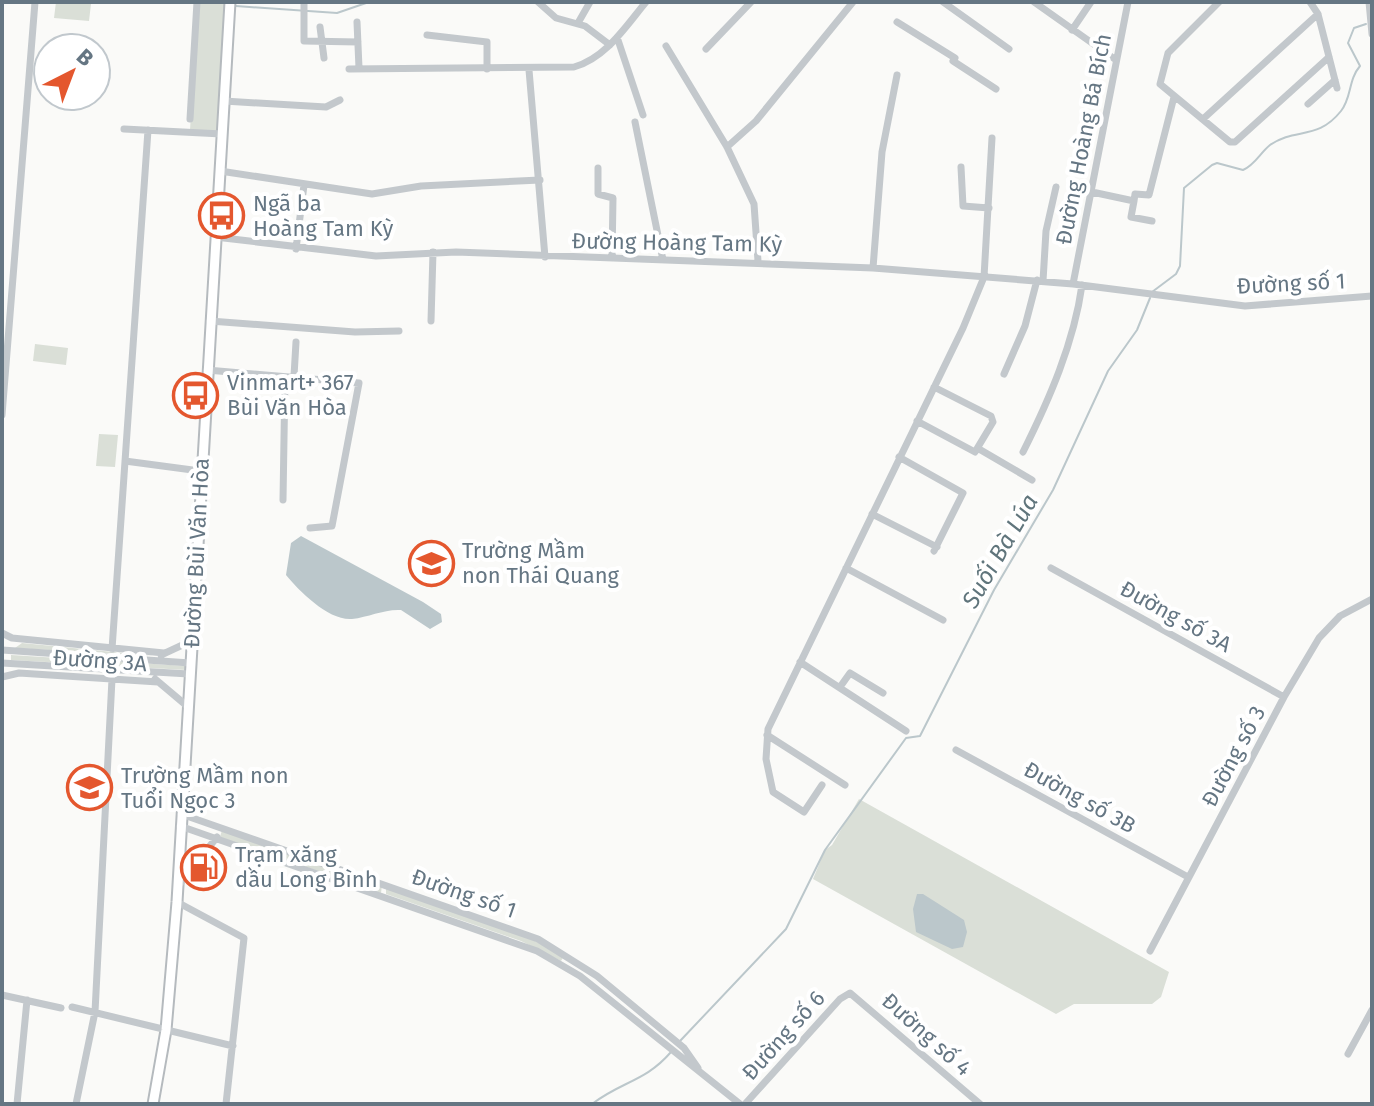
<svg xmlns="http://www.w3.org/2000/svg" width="1374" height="1106" viewBox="0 0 1374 1106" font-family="'Fira Sans',sans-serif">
<rect width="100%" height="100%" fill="#fafaf8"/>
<path fill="#dadfd7" d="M56,2L91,4L89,21L54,18Z
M198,2H226L219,132L190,130Z
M35,344L68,348L66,365L33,361Z
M99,434L118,435L115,467L96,466Z
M22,643L154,656L15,648Z
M11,655L186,666V670L11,660Z
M859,799L1169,972L1161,997L1152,1004H1074L1056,1014L813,879L825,850L832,845Z
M222,830L382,885L381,893L220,837Z
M386,887L523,935L564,956L561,961L521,941L386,894Z"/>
<path fill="#bbc7cb" d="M301,536L423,602L441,614L442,622L430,629L401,610C384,609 369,617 352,619C329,621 299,591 286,575L291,543Z
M923,894L964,920L967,932L963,947L952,949L916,932L913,909L917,894Z"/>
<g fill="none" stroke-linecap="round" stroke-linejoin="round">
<path stroke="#bbc7cb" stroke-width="2" d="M236,6L337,13L369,2
M1152,292L1176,274L1180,266L1184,188L1212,165L1217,163L1243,170C1255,165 1260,153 1270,145C1296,127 1317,141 1341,111C1352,97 1348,80 1360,66L1348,43L1354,28L1366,24
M680,1041L786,929L825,850L906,738L920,736L994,590L1053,490L1108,371L1137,330L1150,298
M592,1104C622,1081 645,1082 671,1052"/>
<defs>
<path id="major" d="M153,1104L166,1030L177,902L230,2"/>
</defs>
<use href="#major" stroke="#b5babe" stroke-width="13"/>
<path stroke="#c3c8cc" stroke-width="7" d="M304,2V41L358,42
M538,2L556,18L585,26L610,45
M943,2L1009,49
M1034,2L1116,60
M1219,2L1168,53L1160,84L1230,142H1235L1329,57
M1310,2L1318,14L1337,88
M1369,2L1372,34
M357,22L359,68
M897,22L955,58
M578,23L590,2
M320,27L324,58
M1072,30L1091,2
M427,35L487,42V69
M617,37L643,115
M666,46L727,147L754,204L758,261
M706,49L751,2
M953,61L996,89
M349,69L574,67C606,58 626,26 646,2
M529,70L545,257
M224,101L326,107L340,100
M1308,104L1335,80
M190,119L197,2
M1203,119L1318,14
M635,122L663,260
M124,129L222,134
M727,147L756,121L853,2
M961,167L963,206L989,208
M598,168V194L613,198L612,258
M220,171L372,194L421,186L540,180
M1092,192L1134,201L1135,194L1149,195L1174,97
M1134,201L1131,217L1152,221
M215,237L376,256L456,252L873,268L1073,284L1245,306L1372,296
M296,249L304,185
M873,268L882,152L897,75
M1043,281L1046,231L1056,187
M1073,284L1128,2
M210,321L355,332L399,331
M431,321L433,252
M207,370L359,383L332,526L310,528
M1004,374L1025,326L1037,280
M294,376L296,342
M2,415L35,2
M917,421L975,452L993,422L991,416L934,387
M979,449L1032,480
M1023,452C1049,400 1074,343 1082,285
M899,457L963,493L934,551
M125,461L200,471
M283,500L285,377
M872,514L937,547
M846,568L943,620
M1051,568L1284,697
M2,633L12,638L164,653
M112,649L148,130
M2,650L190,663
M161,655L191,641
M800,662L906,731
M2,663L189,674
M2,677L19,673L158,682
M155,679L187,706
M840,687L850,673L883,693
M767,735L845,785
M956,750L1188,877
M822,785L804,812L773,792L766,759L768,729L963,328L984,277L992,138
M181,814L538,939L597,976L684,1048L698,1068
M180,826L537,951L580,976L740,1104
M178,886L217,837
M177,902L244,938L226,1104
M1150,951L1284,697L1319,638L1340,616L1372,599
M2,995L61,1008
M72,1007L233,1046
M1348,1054L1372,1010
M17,1104L27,1000
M76,1104L95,1012L112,679
M745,1104L840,999L850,993L980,1104"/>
<use href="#major" stroke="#fff" stroke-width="9"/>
</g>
<defs>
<symbol id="bus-ring" viewBox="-11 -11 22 22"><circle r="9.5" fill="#fff" stroke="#e4572e" stroke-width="1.5"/><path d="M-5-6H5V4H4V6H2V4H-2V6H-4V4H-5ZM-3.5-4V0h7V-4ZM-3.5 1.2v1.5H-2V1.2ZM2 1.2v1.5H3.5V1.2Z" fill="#e4572e"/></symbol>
<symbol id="school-ring" viewBox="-11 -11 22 22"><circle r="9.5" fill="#fff" stroke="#e4572e" stroke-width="1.5"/><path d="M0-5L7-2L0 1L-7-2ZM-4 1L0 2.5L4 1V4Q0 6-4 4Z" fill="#e4572e"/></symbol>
<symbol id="fuel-ring" viewBox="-11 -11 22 22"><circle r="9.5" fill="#fff" stroke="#e4572e" stroke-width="1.5"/><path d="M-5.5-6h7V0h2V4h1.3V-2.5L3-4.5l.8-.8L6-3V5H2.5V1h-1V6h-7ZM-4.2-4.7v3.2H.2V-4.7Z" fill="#e4572e"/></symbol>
</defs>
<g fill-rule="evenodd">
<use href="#bus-ring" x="196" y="190" width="51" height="51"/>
<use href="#bus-ring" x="170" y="370" width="51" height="51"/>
<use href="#school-ring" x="406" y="538" width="51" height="51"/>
<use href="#school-ring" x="64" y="762" width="51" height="51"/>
<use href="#fuel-ring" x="178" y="842" width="51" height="51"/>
</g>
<g text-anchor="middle" stroke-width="8" stroke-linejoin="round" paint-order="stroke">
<g font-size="22" fill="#657683" stroke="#fff">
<text transform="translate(1083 139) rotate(-79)" y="8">Đường Hoàng Bá Bích</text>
<text transform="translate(677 242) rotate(1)" y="8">Đường Hoàng Tam Kỳ</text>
<text transform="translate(1291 283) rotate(-3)" y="8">Đường số 1</text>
<text transform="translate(196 553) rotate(-87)" y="8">Đường Bùi Văn Hòa</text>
<text transform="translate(1176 616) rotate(29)" y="8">Đường số 3A</text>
<text transform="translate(100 660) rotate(4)" y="8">Đường 3A</text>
<text transform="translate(1233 756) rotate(-62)" y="8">Đường số 3</text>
<text transform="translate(1080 797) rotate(29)" y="8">Đường số 3B</text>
<text transform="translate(464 893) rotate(19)" y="8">Đường số 1</text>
<text transform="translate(927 1034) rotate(42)" y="8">Đường số 4</text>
<text transform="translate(783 1035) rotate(-48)" y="8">Đường số 6</text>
</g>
<g font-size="22" fill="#657683" stroke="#fff" text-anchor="start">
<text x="253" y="211">Ngã ba<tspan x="253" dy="25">Hoàng Tam Kỳ</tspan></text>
<text x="227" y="390">Vinmart+ 367<tspan x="227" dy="25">Bùi Văn Hòa</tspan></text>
<text x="462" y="558">Trường Mầm<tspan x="462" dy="25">non Thái Quang</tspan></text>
<text x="121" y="783">Trường Mầm non<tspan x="121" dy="25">Tuổi Ngọc 3</tspan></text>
<text x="235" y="862">Trạm xăng<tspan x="235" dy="25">dầu Long Bình</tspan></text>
</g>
<g font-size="24" font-style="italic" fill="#60757c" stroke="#fff">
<text transform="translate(1000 551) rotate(-60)" y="8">Suối Bà Lúa</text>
</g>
</g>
<rect width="1374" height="1106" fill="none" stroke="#657683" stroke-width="8"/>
<g transform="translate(72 72) rotate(42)"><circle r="38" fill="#ffffff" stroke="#c1c8cd" stroke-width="2"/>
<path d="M0-6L14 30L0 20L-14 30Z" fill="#e4572e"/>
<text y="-12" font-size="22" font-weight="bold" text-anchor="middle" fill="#657683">B</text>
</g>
</svg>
